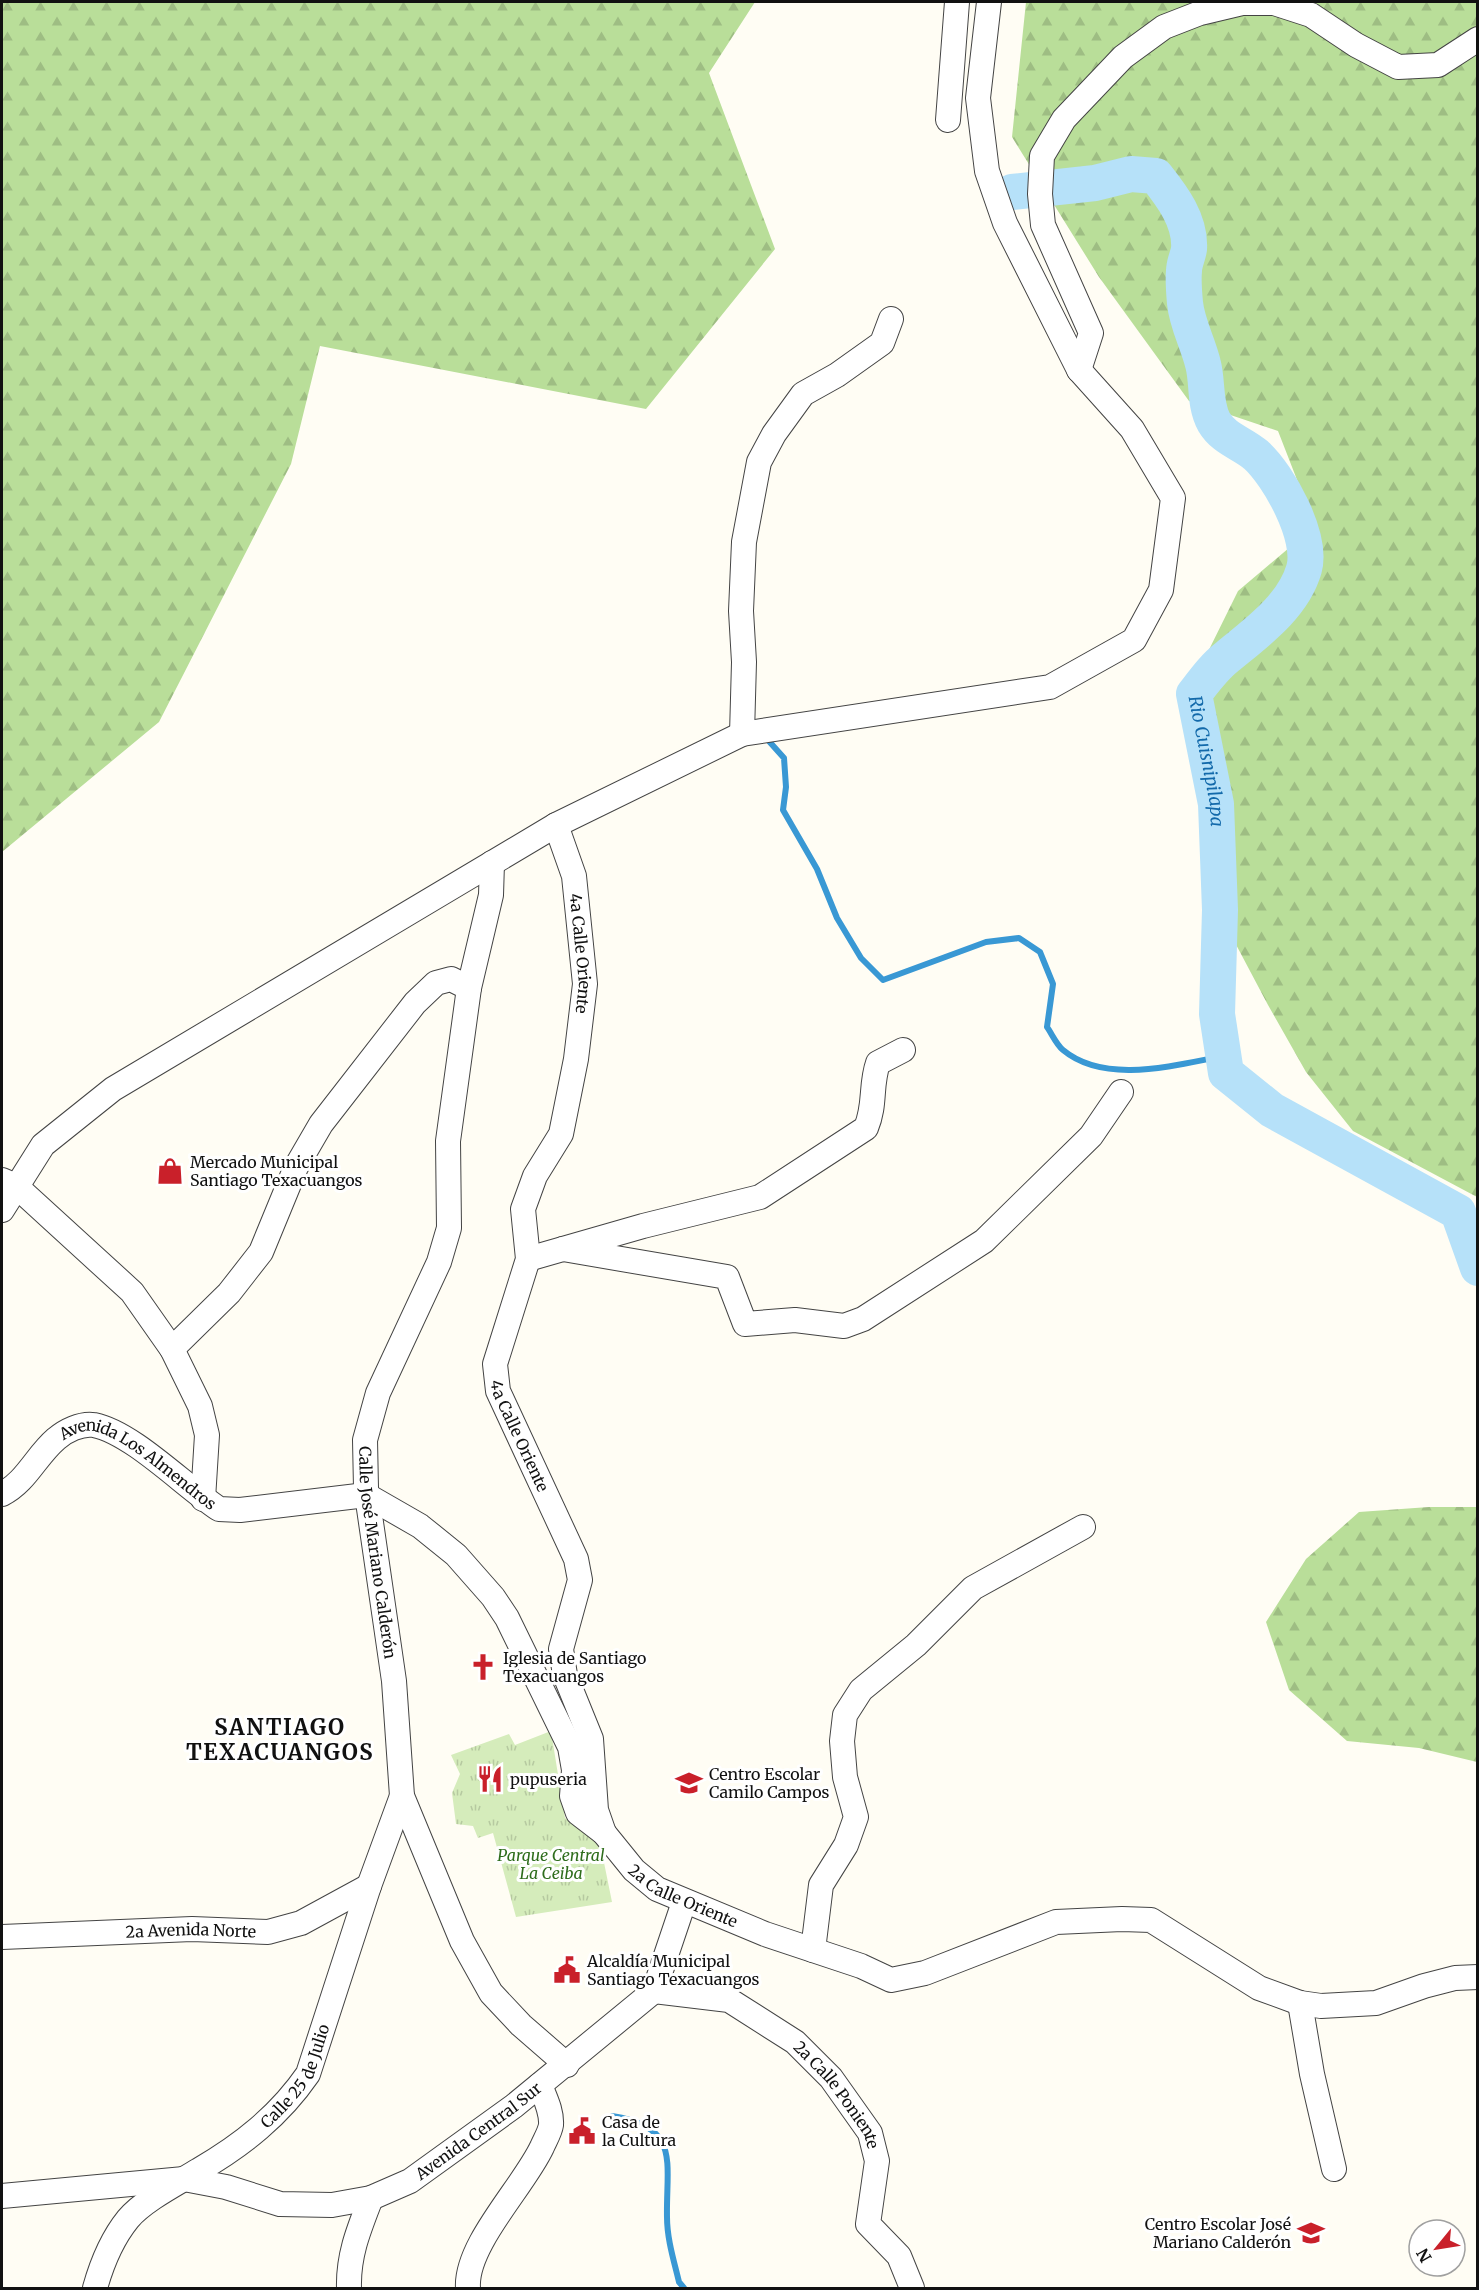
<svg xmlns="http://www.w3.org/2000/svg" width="1479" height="2290" viewBox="0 0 1479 2290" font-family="Merriweather,serif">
<defs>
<pattern id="forest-firs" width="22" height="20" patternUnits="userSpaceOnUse" patternTransform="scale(1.5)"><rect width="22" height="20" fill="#b9de99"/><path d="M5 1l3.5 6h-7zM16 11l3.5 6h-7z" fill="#9ebd83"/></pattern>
<pattern id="park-tufts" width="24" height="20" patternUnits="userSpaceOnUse" patternTransform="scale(1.5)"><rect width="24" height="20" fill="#d5ecbb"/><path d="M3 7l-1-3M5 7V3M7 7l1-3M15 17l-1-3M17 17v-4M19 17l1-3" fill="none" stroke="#b6c9a0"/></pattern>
</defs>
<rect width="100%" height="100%" fill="#fffdf4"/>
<path fill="url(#forest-firs)" d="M2,2H755L709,73L775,249L646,409L320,346L291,464L159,722L2,852Z
M1026,2H1477V1197L1353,1131L1306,1072L1268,1005L1232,937L1234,818L1196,676L1238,591L1315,526L1278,431L1189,401L1099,277L1012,137Z
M1429,1507H1477V1762L1419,1748L1347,1741L1289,1690L1266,1622L1306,1559L1359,1512Z"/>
<path fill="url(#park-tufts)" d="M551,1731L565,1818L599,1838L612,1902L516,1917L493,1833L478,1838L473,1826L456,1824L452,1793L460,1774L451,1755L509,1734L515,1745Z"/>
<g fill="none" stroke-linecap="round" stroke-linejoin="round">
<path stroke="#3998d4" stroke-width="6" d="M767,739L784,758L786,787L783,810L817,869L837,918L861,958L883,980L986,942L1019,938L1040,952L1053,984L1047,1027C1052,1034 1056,1044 1063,1050C1105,1085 1175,1065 1224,1056
M612,2116C681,2127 666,2161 667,2217C667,2239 674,2261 679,2282L684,2288"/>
<path stroke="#b6e1f9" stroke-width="36" id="s1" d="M1012,192L1095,183L1131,174L1156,176C1172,196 1191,221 1189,249C1188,256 1184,263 1184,271C1183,281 1184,292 1185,303C1187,324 1198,343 1203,364C1208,382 1204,404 1214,422C1224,439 1242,443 1256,455C1279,476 1313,537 1304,569C1293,607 1256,633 1227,657C1214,667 1204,681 1194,694L1216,804L1220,910L1217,1014L1226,1073L1272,1110L1458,1212L1478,1268"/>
<defs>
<g id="minor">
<path d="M948,120L957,2"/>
<path d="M1079,370L1091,333L1043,225L1040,194L1042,156L1064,119L1123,57L1164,27L1200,13L1242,3H1274L1311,15L1356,45L1398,67L1438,65L1478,39"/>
<path d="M742,734L744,662L741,611L744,542L759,462L774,434L803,394L837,375L882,343L891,319"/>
<path id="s2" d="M556,825L574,876L585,984L576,1059L561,1134L535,1176L523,1209L528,1259L495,1364L498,1391L576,1559L580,1580L561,1649L565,1675L591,1739L596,1810L604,1833"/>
<path id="s3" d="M492,863L491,895L469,988L448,1141L449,1228L439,1262L378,1393L365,1440L366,1488L394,1681L402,1796L462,1941L491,1993L521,2025L567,2065"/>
<path d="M2,1180L16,1186L132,1292L172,1349L200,1406L207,1435L203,1499"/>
<path d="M2,1210L43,1145L113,1089L556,825L742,734L1050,687L1134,640L1161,590L1173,498L1132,429L1079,370L1005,223L987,171L978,98L989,2"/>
<path d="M563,1249L727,1277L745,1324L795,1320L844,1326L863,1319L984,1241L1091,1136L1121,1092"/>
<path d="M528,1259L643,1226L760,1197L866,1128C876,1104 870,1086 878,1063L903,1050"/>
<path d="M172,1349L229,1293L261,1252L296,1167L321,1124L415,1003L436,983L451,979L469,988"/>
<path id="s4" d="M2,1494C26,1482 36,1456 56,1439C65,1431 81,1423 94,1425C133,1433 184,1486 219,1509L240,1510L366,1495L420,1526L456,1555L493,1597L507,1618L570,1747L574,1770L572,1796L578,1813L604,1833L634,1870L657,1889L765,1934L861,1966L891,1980L925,1973L1056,1922L1122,1919L1151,1920L1259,1988L1300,2003L1321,2006L1376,2003L1424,1986L1455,1978L1478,1977"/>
<path id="s5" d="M2,1937L192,1929L268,1932L301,1923L369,1886"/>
<path d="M813,1950L821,1885L846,1845L856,1817L845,1777L842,1741L845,1715L861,1690L916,1645L973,1588L1083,1527"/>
<path id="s6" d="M654,1991L729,2000L795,2042L831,2078L870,2133L877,2161L868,2224L899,2256L912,2288"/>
<path d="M1300,2003L1312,2074L1334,2169"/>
<path id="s7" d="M2,2196L184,2179L226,2187L280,2204L332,2205L371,2198L410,2181L514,2106L654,1991L684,1902"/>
<path id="s8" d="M95,2288C102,2263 111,2240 128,2219C144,2200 178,2183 199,2170C242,2145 279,2116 308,2074L369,1886L402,1796"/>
<path d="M349,2288C348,2255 359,2229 371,2198"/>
<path d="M468,2288C465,2245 524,2186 542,2147C545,2140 550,2132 551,2125C552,2111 545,2098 540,2085"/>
</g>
</defs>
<use href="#minor" stroke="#444" stroke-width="26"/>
<use href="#minor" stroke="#fff" stroke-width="24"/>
</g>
<defs>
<symbol id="shop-bare" viewBox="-9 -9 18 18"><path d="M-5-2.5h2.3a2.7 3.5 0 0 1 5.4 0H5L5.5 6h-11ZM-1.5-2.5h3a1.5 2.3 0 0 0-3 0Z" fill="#c9202a" stroke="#fff" stroke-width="2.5" paint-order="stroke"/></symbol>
<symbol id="church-bare" viewBox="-9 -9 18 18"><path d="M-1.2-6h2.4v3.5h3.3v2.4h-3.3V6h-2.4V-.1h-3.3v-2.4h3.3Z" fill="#c9202a" stroke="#fff" stroke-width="2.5" paint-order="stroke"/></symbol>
<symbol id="restaurant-bare" viewBox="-9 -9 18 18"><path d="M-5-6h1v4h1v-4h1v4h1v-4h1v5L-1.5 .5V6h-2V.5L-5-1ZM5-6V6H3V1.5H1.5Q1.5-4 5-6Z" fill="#c9202a" stroke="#fff" stroke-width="2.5" paint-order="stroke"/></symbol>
<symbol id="school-bare" viewBox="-9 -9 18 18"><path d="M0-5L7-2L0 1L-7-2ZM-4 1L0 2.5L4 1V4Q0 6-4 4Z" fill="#c9202a" stroke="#fff" stroke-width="2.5" paint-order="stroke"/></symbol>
<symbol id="civic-bare" viewBox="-9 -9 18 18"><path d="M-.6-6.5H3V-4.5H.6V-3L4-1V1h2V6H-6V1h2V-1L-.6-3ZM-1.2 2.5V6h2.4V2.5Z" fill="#c9202a" stroke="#fff" stroke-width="2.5" paint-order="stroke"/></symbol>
</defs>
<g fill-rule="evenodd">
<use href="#shop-bare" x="151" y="1152" width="38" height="38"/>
<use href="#church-bare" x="464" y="1648" width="38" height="38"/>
<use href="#restaurant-bare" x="471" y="1760" width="38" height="38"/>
<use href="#school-bare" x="670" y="1764" width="38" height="38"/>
<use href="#civic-bare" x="548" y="1951" width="38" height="38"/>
<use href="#civic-bare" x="563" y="2112" width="38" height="38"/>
<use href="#school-bare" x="1292" y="2214" width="38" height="38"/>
</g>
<g text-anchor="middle" stroke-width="6" stroke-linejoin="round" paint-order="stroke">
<g font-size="16" fill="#111" stroke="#fff">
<text dy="6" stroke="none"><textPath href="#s2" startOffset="132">4a Calle Oriente</textPath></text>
<text dy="6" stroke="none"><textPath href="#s2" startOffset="636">4a Calle Oriente</textPath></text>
<text dy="6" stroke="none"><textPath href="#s4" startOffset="174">Avenida Los Almendros</textPath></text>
<text dy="6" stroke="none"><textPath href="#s3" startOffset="711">Calle José Mariano Calderón</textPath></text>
<text dy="6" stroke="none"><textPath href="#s4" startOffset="956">2a Calle Oriente</textPath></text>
<text dy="6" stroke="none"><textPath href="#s5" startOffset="189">2a Avenida Norte</textPath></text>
<text dy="6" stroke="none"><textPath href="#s8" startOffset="302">Calle 25 de Julio</textPath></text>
<text dy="6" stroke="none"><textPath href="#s6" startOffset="222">2a Calle Poniente</textPath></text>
<text dy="6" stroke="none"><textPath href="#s7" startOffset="501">Avenida Central Sur</textPath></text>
</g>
<g font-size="16" fill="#111" stroke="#fff" text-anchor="start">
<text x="190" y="1168">Mercado Municipal<tspan x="190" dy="18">Santiago Texacuangos</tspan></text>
<text x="503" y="1664">Iglesia de Santiago<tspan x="503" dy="18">Texacuangos</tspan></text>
<text x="709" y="1780">Centro Escolar<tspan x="709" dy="18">Camilo Campos</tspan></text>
<text x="510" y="1785">pupuseria</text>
<text x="587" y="1967">Alcaldía Municipal<tspan x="587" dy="18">Santiago Texacuangos</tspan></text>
<text x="602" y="2128">Casa de<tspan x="602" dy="18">la Cultura</tspan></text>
<text x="1291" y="2230" text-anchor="end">Centro Escolar José<tspan x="1291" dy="18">Mariano Calderón</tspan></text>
</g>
<g font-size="16" font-style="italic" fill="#2e6d1c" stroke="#fff">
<text x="551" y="1861">Parque Central<tspan x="551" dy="18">La Ceiba</tspan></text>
</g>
<g font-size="18" font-style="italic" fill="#1269aa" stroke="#fff">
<text dy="6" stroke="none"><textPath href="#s1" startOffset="824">Rio Cuisnipilapa</textPath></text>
</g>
<g font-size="22" font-weight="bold" letter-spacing="1.5" fill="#111" stroke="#fff">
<text x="280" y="1735">SANTIAGO<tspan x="280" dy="25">TEXACUANGOS</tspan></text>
</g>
</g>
<rect width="1479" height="2290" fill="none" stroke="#111111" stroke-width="6"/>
<g transform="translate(1437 2248) rotate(240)"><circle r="28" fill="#ffffff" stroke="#a0a0a0" stroke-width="1.5"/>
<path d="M0-4.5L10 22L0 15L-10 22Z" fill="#c9202a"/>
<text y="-9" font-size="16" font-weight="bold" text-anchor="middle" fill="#111111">N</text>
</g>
</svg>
